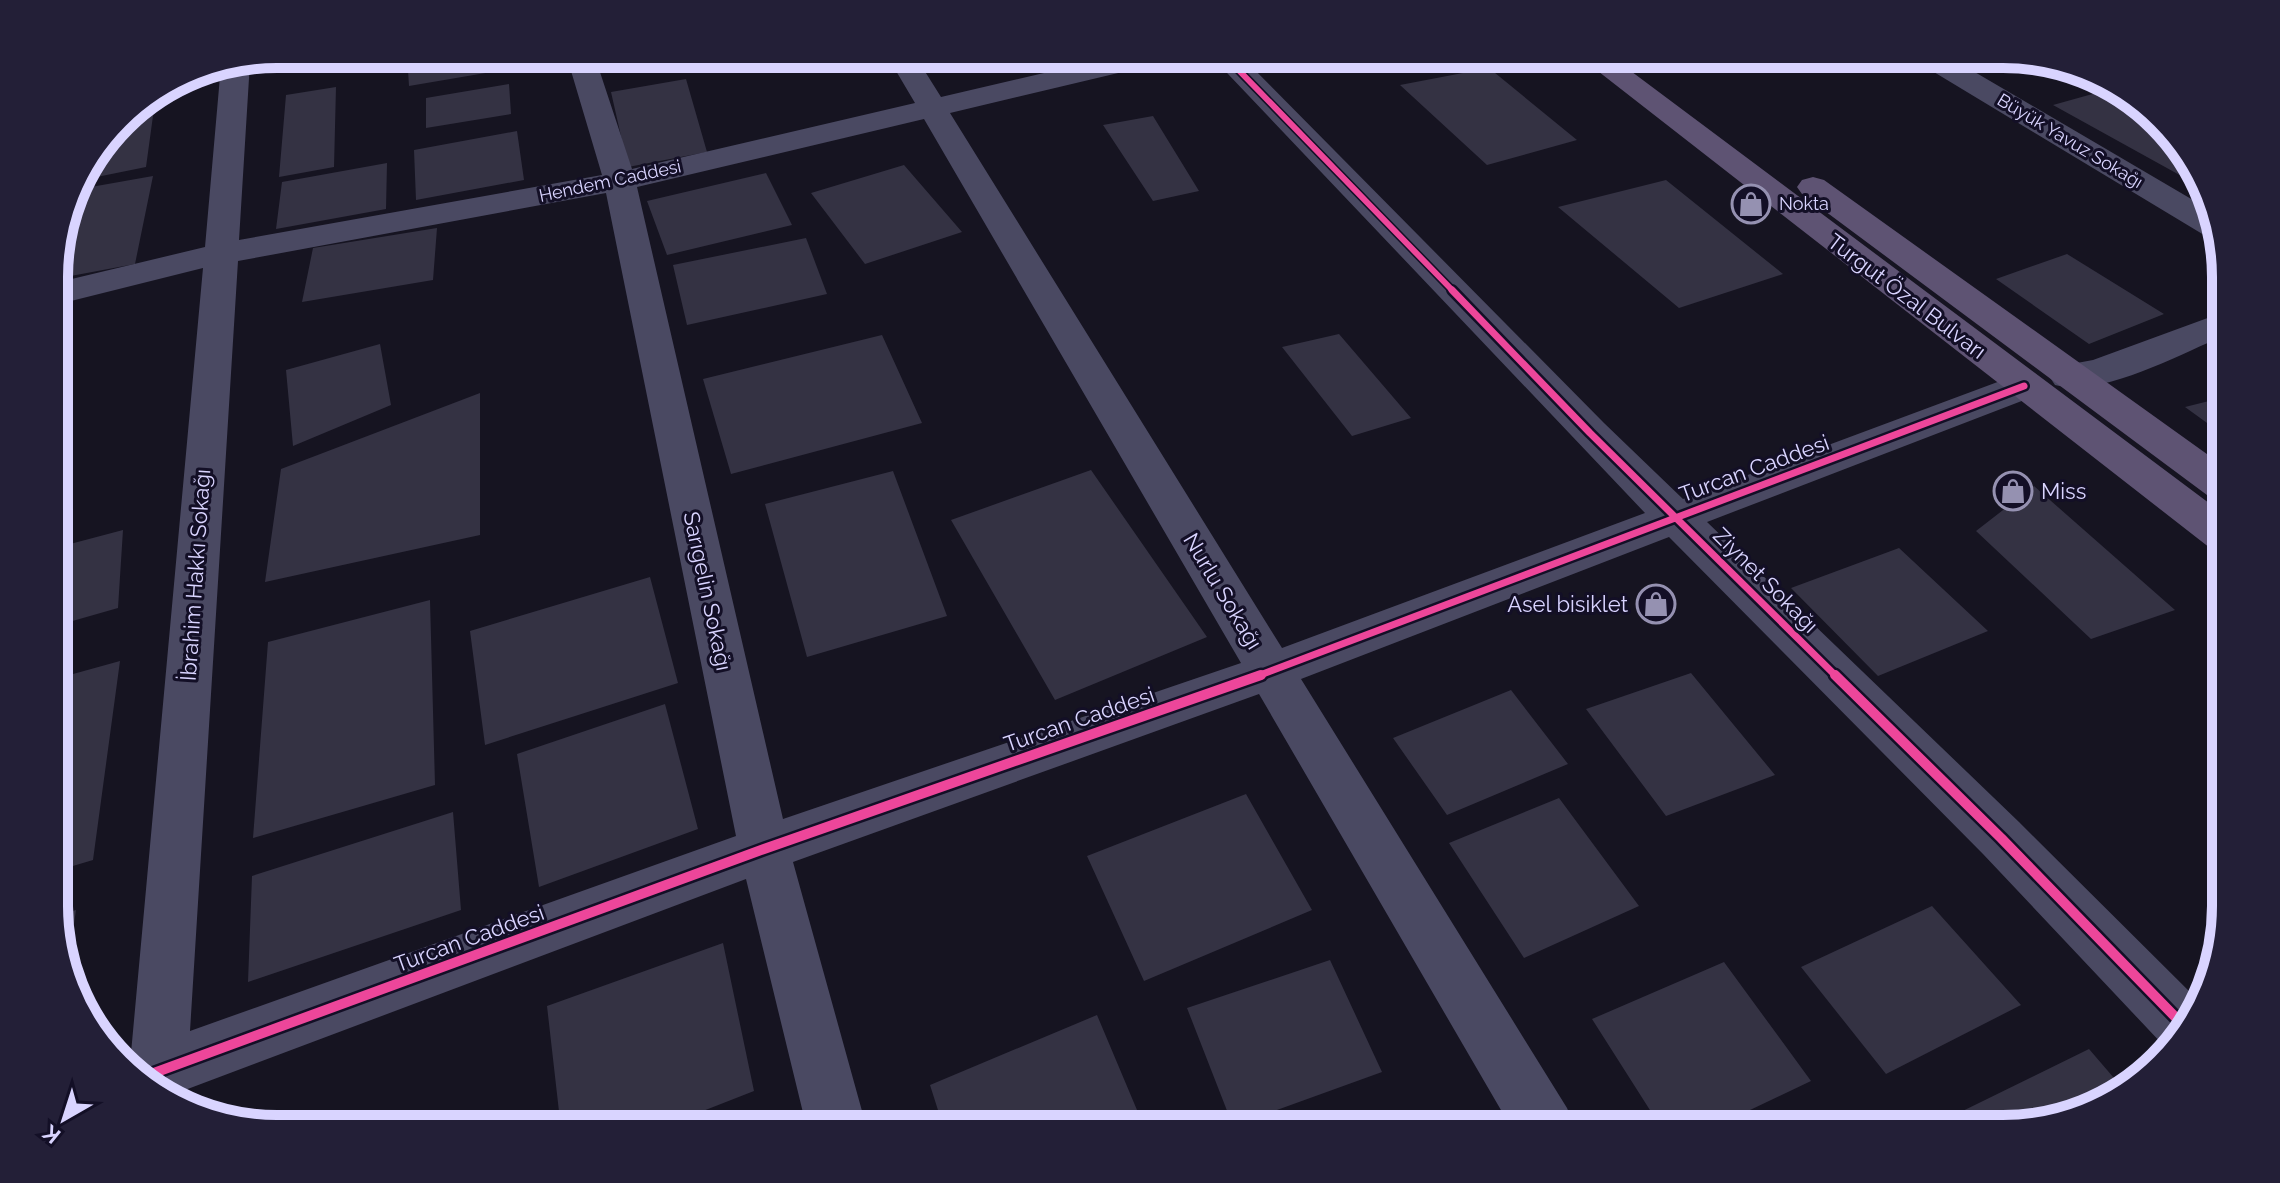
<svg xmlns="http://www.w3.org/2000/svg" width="2280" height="1183" viewBox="0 0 2280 1183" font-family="Raleway,sans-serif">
<rect width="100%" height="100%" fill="#161421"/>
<path fill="#343243" d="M407,54H506L509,69L409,86Z
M1489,68L1577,140L1487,165L1400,85Z
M686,79L707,152L628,167L611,92Z
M509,84L511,114L426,128V98Z
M336,87L334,167L279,177L286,95Z
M2114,88L2188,153L2199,181L2194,183L2053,105Z
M156,94L146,167L77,181L130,110Z
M1153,116L1199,191L1153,201L1103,125Z
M517,131L524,180L416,200L414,150Z
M387,163L386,209L276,229L282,182Z
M904,165L962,232L865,264L811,193Z
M766,173L792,225L667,255L647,201Z
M153,176L135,264L60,278L55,274V262L74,190Z
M1666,180L1783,274L1679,308L1558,207Z
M437,228L433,280L302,302L313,248Z
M806,238L827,294L687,325L673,265Z
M2067,254L2164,314L2089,344L1996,279Z
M1339,334L1411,418L1352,436L1282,347Z
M882,335L922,423L731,474L703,379Z
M380,344L391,405L293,446L286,370Z
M480,393V535L265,582L281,469Z
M2225,397V436L2185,407Z
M1091,470L1207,637L1055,700L951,520Z
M893,471L947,616L807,657L765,504Z
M2034,486L2175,610L2091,639L1976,531Z
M123,530L118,608L55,626V548Z
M1899,548L1988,631L1878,676L1791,588Z
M650,577L678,683L485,745L470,631Z
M430,600L435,785L253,838L268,642Z
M120,661L93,860L56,871L55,679Z
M1691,673L1775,775L1666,816L1586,709Z
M1511,690L1568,764L1447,815L1393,738Z
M665,704L698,829L539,887L517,754Z
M1246,794L1312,910L1144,981L1087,856Z
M1559,798L1639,906L1524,958L1449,843Z
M453,812L461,910L248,982L252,876Z
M1932,906L2021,1005L1886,1074L1801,967Z
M76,910L68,965L56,935V916Z
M723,943L754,1091L657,1129H561L547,1006Z
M1330,960L1382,1072L1233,1126L1187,1008Z
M1724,962L1811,1081L1710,1129H1662L1592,1019Z
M1097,1015L1145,1129H944L930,1085Z
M2089,1049L2126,1092L2017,1129L1932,1126Z"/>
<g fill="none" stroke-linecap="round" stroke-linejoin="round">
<path fill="#4a4962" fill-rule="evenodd" d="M566,54H594L632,169L915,103L886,54H914L941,97L1126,54H1177L1173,60L950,113L1282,648L1645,513L1209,54H1239L1604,423L1683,499L2011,377L2024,373L2037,377L2043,386L2037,395L1707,522L2019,822L2203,1005L2164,1046L1983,854L1669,537L1301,679L1567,1108L1576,1129H1512L1259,694L793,862L867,1129H807L746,879L185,1090L178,1106L121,1059L131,1053L203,268L55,305V283L205,247L221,65L249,60L250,62L239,240L602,175ZM924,119L1241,663L783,819L637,187ZM606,193L736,836L190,1031L238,261Z
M1910,54H1944L2210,210L2220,237L2204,235L1914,60Z
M2224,312V336C2179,354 2102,398 2055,385L2049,376L2055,367L2093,360Z"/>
<path fill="#5e5373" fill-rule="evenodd" d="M1576,54H1608L2225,515V553L2210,548Z
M1813,177L1824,180L2225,467V503L2211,498L1802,194L1797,187L1802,180Z"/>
<defs>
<path id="cycleway-far2" d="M1223,54L1454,292"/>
<path id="cycleway-far1" d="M1452,290L1590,433L1837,677
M1255,677L2024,386"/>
<path id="cycleway" d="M1835,675L2001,838L2184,1026
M143,1077L764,849L1261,675"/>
</defs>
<use href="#cycleway-far2" stroke="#130f26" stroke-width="9"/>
<use href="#cycleway-far1" stroke="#130f26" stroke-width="12"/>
<use href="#cycleway" stroke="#130f26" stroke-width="15"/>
<use href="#cycleway-far2" stroke="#ed469a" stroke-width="6"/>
<use href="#cycleway-far1" stroke="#ed469a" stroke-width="7"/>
<use href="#cycleway" stroke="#ed469a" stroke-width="10"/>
</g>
<defs>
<symbol id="shop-ring" viewBox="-11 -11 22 22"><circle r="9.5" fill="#130f26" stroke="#9591b1" stroke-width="1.5"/><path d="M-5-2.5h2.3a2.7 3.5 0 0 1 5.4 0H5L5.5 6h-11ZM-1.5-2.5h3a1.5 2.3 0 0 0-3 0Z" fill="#9591b1"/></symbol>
</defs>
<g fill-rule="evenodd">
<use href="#shop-ring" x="1729" y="182" width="44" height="44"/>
<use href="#shop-ring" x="1991" y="469" width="44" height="44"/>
<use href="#shop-ring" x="1634" y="582" width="44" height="44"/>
</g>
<g text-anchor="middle" stroke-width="6" stroke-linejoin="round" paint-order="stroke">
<g font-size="18" fill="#d9d4ff" stroke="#130f26">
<text transform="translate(2070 141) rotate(31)" y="6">Büyük Yavuz Sokağı</text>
<text transform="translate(610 181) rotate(-12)" y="6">Hendem Caddesi</text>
</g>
<g font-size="18" fill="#d9d4ff" stroke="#130f26" text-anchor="start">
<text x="1779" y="210">Nokta</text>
</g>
<g font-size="22" fill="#d9d4ff" stroke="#130f26">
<text transform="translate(1907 296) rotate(37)" y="8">Turgut Özal Bulvarı</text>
<text transform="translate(1754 468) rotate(-20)" y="8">Turcan Caddesi</text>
<text transform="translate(195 575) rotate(-86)" y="8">İbrahim Hakkı Sokağı</text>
<text transform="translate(1766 580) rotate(45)" y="8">Ziynet Sokağı</text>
<text transform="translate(708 591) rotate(78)" y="8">Sarıgelin Sokağı</text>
<text transform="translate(1223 591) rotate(59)" y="8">Nurlu Sokağı</text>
<text transform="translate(1079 719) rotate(-19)" y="8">Turcan Caddesi</text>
<text transform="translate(469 938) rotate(-20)" y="8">Turcan Caddesi</text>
</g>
<g font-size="22" fill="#d9d4ff" stroke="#130f26" text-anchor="start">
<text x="2041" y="499">Miss</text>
<text x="1628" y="612" text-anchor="end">Asel bisiklet</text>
</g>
</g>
<path d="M0 0H2280V1183H0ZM277 68H2003A209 209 0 0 1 2212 277V906A209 209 0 0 1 2003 1115H277A209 209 0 0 1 68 906V277A209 209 0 0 1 277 68Z" fill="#231f37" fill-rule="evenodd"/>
<path fill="none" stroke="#d9d4ff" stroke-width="10" d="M277 68H2003A209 209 0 0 1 2212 277V906A209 209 0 0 1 2003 1115H277A209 209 0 0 1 68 906V277A209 209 0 0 1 277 68Z"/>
<g transform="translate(64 1119) rotate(219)" stroke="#130f26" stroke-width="6" paint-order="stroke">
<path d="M0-6L14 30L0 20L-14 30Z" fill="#d9d4ff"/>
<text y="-12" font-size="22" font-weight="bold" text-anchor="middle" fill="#d9d4ff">K</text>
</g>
</svg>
